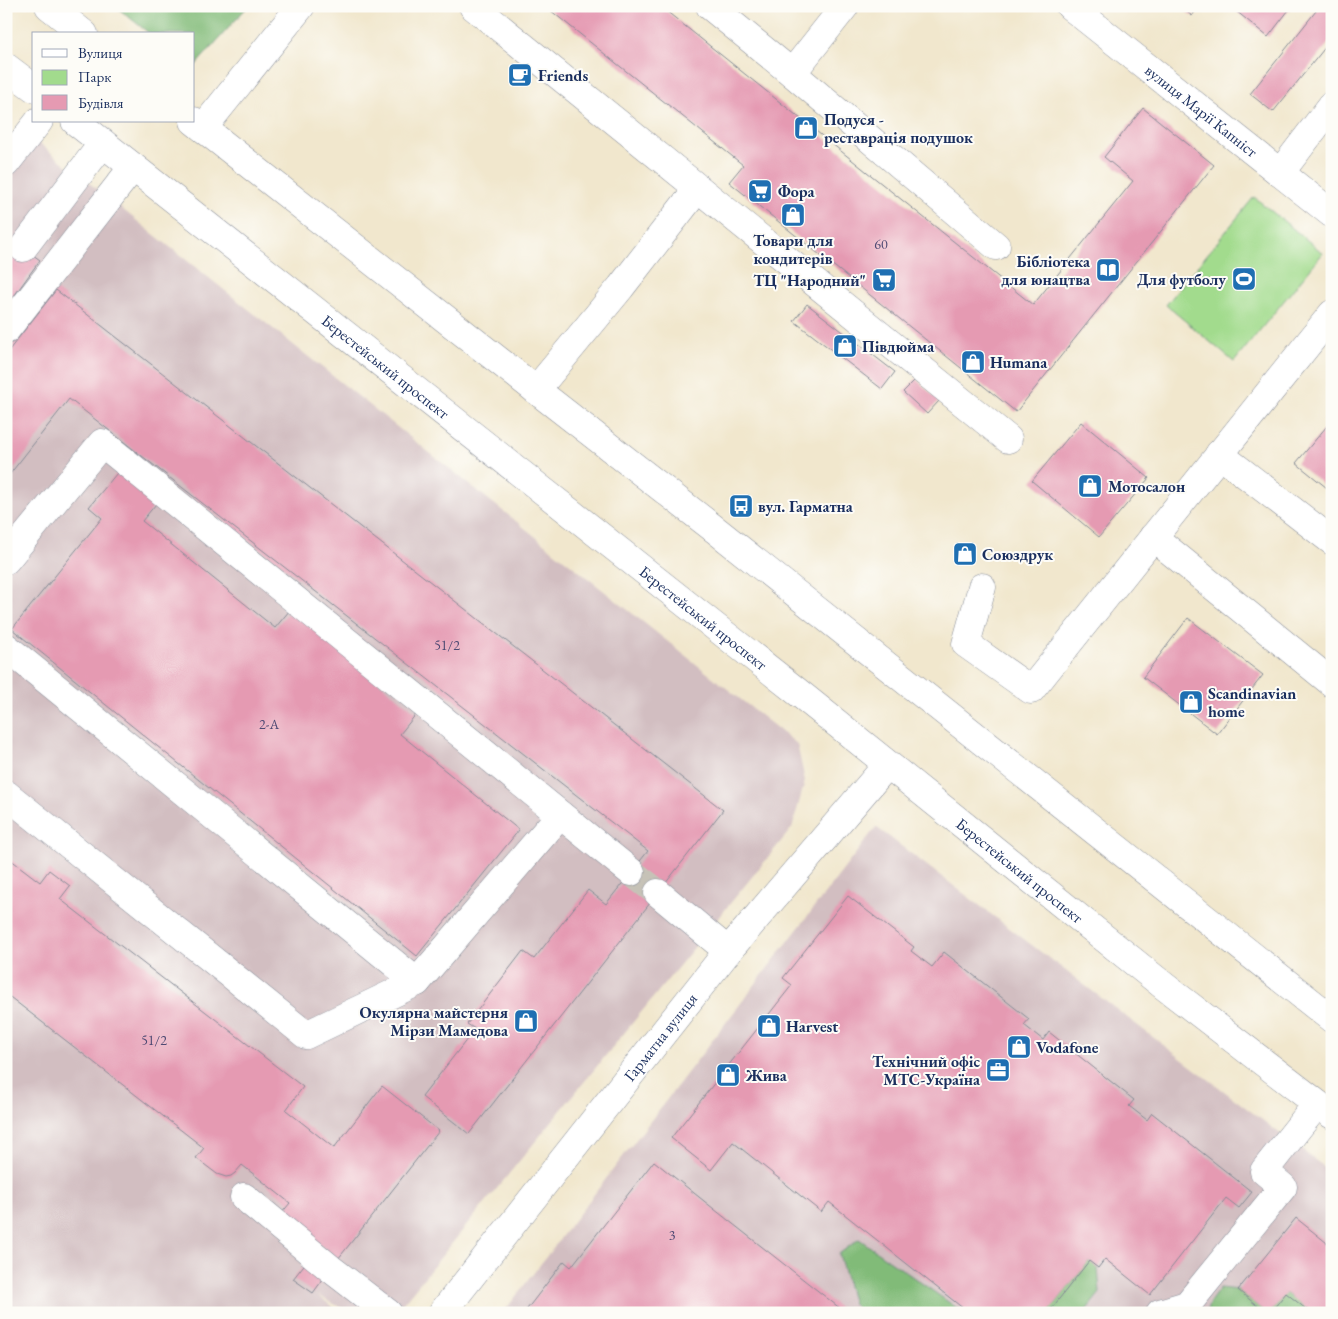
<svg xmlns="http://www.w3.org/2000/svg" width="1338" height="1319" viewBox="0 0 1338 1319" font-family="'EB Garamond',serif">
<rect width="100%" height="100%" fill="#fdfcf7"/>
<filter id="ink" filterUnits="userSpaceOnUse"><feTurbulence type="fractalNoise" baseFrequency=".02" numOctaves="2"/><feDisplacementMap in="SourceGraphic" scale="10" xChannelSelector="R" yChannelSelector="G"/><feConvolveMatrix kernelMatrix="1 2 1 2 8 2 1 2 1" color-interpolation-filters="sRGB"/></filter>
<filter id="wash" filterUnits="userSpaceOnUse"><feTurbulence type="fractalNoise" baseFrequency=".0096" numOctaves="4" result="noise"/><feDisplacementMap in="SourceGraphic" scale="20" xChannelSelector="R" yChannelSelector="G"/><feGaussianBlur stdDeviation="1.12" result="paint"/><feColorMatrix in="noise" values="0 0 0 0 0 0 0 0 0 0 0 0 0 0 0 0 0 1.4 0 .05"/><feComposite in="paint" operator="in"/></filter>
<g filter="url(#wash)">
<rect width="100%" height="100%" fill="#f1e7cd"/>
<path fill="#d2bec1" d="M35,140L797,744L805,781L792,828L395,1313H351L317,1295L341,1313H6V176Z
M876,827L1332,1173V1313H503Z"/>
<path fill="#a2db8d" stroke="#5e8576" d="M1254,197L1323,253L1234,362L1166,305Z"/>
<path fill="#81bb78" stroke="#4e756b" d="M115,6H248L194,67V34H150Z
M859,1239L964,1313H861L853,1304L839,1254Z
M1089,1261L1098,1268L1100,1293L1084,1313H1048Z
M1220,1288L1238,1290L1266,1313H1206L1210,1302Z
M1286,1293L1311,1313H1270Z"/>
<g id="blocks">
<path fill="#e59ab2" d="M545,6H660L1033,305L1133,181L1104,157L1143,108L1214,165L1016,412L729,182L743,165Z
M1180,6H1199L1192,16Z
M1230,6H1292L1268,37Z
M1320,6H1332V39L1273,112L1250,94Z
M11,239L40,260L6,307V245Z
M56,290L723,810L469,1134L422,1097L475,1029L467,1024L523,951L534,959L588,890L606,904L648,851L69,399L6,479V354Z
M807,304L895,372L882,389L794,321Z
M916,379L939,401L927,414L903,392Z
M1332,420V492L1296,463Z
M1081,422L1149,478L1099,537L1032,481Z
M117,473L156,504L142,521L275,628L290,610L417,713L400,734L519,830L417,956L12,629L102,518L89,507Z
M1188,618L1263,675L1217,734L1143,677Z
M6,856L40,882L49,870L70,886L60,899L303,1087L286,1110L334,1148L382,1086L439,1131L338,1259L281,1214L290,1203L242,1165L235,1173L231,1176L226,1177L217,1174L196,1158L204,1148L6,994Z
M848,896L914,947L911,951L932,967L944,952L1029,1019L1024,1025L1043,1040L1049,1032L1134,1100L1129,1106L1147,1120L1152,1113L1252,1192L1239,1208L1226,1198L1150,1295L1105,1259L1098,1268L1089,1261L1048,1313H969L829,1202L821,1212L733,1142L711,1170L671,1138L792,985L783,978Z
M654,1161L714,1209L846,1313H524L564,1261L571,1267Z
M1296,1218L1332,1247V1313H1311L1286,1293L1270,1313H1266L1238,1290Z
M307,1261L326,1275L313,1293L293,1279Z"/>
</g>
</g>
<g filter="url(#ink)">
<use href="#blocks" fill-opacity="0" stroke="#868b96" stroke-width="1"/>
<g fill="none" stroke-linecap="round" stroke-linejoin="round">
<path stroke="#c6c2b7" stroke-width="28" stroke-dasharray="28 14" stroke-linecap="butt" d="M631,872L658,893"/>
<defs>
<g id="minor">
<path d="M473,6L1008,439"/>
<path d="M710,6L792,73L996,246"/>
<path id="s1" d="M1070,6L1332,214"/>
<path d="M792,73L845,6"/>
<path d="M203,128L301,6"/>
<path d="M6,163L39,121"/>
<path d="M1280,173L1332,105"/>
<path d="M23,248L103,143"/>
<path d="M6,330L133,167"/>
<path d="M536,390L621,287L698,188"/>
<path d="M1219,454L1332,541"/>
<path d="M1153,537L1332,683"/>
<path d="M6,560L102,443L631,872"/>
<path d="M982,587L966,644L1031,690L1332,314"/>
<path d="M6,647L417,982"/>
<path d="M6,794L306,1035L417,982L560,815"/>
<path d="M658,893L728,951"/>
<path d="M244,1197L331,1269L388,1313"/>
<path id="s2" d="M442,1313L728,951L887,765"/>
<path d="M1160,1313L1187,1305L1283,1187L1264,1171L1317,1104"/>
</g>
<g id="major">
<path d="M49,6L84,34"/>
<path d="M6,67L34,88"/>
<path id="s3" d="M75,121L804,697L1164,986L1332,1115"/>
<path d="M194,121L536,390L717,531L1332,1019"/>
</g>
</defs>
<use href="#minor" stroke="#868b96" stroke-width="29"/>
<use href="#major" stroke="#868b96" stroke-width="29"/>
<use href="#minor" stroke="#fff" stroke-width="28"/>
<use href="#major" stroke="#fff" stroke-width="28"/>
</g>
</g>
<defs>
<symbol id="cafe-square" viewBox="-11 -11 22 22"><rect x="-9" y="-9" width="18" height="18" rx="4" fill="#1f6fb2" stroke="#fdfcf7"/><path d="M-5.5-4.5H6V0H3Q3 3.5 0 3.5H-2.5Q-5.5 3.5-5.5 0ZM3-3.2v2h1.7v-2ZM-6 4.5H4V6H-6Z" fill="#fff"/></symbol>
<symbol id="shop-square" viewBox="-11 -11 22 22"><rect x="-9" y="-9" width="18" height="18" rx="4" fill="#1f6fb2" stroke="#fdfcf7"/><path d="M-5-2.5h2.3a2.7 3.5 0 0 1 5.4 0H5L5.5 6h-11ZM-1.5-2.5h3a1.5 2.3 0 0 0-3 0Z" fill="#fff"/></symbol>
<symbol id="supermarket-square" viewBox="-11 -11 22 22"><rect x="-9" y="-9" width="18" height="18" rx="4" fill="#1f6fb2" stroke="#fdfcf7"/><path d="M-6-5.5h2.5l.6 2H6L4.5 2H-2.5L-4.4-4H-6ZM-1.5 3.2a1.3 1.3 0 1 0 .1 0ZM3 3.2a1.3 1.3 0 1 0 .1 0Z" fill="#fff"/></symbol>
<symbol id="library-square" viewBox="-11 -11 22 22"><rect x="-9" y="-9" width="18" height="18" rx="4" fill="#1f6fb2" stroke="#fdfcf7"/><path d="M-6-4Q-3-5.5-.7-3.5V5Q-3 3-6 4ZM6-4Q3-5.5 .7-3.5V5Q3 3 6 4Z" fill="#fff"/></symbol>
<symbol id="stadium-square" viewBox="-11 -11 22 22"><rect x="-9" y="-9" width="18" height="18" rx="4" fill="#1f6fb2" stroke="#fdfcf7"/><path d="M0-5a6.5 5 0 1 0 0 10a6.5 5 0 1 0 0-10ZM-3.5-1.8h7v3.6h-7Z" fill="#fff"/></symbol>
<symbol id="bus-square" viewBox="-11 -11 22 22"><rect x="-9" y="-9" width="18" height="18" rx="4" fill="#1f6fb2" stroke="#fdfcf7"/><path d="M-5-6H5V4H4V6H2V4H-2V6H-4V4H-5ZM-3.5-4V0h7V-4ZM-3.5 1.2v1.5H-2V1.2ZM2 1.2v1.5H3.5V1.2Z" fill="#fff"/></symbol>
<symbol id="office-square" viewBox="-11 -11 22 22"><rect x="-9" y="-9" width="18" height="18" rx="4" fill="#1f6fb2" stroke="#fdfcf7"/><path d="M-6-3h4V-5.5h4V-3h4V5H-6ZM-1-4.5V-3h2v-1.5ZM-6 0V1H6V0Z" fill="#fff"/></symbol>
</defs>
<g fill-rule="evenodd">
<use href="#cafe-square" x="506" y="61" width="28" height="28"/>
<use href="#shop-square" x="792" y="114" width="28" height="28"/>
<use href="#supermarket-square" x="746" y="177" width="28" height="28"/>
<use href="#shop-square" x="779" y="201" width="28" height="28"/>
<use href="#library-square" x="1094" y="256" width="28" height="28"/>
<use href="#stadium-square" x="1230" y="265" width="28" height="28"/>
<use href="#supermarket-square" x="870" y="266" width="28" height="28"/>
<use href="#shop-square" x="831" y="332" width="28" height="28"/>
<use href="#shop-square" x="959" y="348" width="28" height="28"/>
<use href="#shop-square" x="1076" y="472" width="28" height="28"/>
<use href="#bus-square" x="727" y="492" width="28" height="28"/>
<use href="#shop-square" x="951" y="540" width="28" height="28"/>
<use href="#shop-square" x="1177" y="688" width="28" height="28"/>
<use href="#shop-square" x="512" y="1007" width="28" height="28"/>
<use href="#shop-square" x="755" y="1012" width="28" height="28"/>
<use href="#shop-square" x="1005" y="1033" width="28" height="28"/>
<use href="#office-square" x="984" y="1056" width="28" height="28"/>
<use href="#shop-square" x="714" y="1061" width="28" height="28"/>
</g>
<g text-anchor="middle" stroke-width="4" stroke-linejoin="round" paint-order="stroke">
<g font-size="14" fill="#4e4a73">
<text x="881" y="249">60</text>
<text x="447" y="650">51/2</text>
<text x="269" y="729">2-А</text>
<text x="154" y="1045">51/2</text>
<text x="672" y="1240">3</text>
</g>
<g font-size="16" font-weight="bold" fill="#1b2f5e" stroke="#fdfcf7" text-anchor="start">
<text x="538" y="81">Friends</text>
<text x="824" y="125">Подуся -<tspan x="824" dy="18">реставрація подушок</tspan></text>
<text x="778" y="197">Фора</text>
<text x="793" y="246" text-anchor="middle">Товари для<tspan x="793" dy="18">кондитерів</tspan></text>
<text x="1090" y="267" text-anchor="end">Бібліотека<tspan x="1090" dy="18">для юнацтва</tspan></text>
<text x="1226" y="285" text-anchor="end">Для футболу</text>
<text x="866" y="286" text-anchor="end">ТЦ "Народний"</text>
<text x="862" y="352">Півдюйма</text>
<text x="990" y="368">Humana</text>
<text x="1108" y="492">Мотосалон</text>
<text x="758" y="512">вул. Гарматна</text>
<text x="982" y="560">Союздрук</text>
<text x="1208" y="699">Scandinavian<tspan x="1208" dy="18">home</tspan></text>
<text x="508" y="1018" text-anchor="end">Окулярна майстерня<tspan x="508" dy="18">Мірзи Мамедова</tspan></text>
<text x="786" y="1032">Harvest</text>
<text x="1036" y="1053">Vodafone</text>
<text x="980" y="1067" text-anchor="end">Технічний офіс<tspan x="980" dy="18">МТС-Україна</tspan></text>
<text x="746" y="1081">Жива</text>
</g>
<g font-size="16" fill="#1b2f5e" stroke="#fdfcf7">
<text dy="6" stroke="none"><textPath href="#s1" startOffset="168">вулиця Марії Капніст</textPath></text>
<text dy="6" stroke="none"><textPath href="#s3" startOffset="396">Берестейський проспект</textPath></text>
<text dy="6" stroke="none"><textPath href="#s3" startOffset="801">Берестейський проспект</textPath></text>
<text dy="6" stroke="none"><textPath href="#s3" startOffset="1206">Берестейський проспект</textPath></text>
<text dy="6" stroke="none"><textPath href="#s2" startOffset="352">Гарматна вулиця</textPath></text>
</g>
</g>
<rect width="1338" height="1319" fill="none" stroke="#fdfcf7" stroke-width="25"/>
<rect x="32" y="32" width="162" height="90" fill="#fdfcf7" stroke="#a3aaba"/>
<rect x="42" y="49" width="25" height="8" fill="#ffffff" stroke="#a3aaba"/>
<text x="78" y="58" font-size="15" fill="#1b2f5e">Вулиця</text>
<rect x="42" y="70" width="25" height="15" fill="#a2db8d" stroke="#a3aaba"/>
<text x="78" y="82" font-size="15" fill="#1b2f5e">Парк</text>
<rect x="42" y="95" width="25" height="15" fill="#e59ab2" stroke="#a3aaba"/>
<text x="78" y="108" font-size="15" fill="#1b2f5e">Будівля</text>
</svg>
